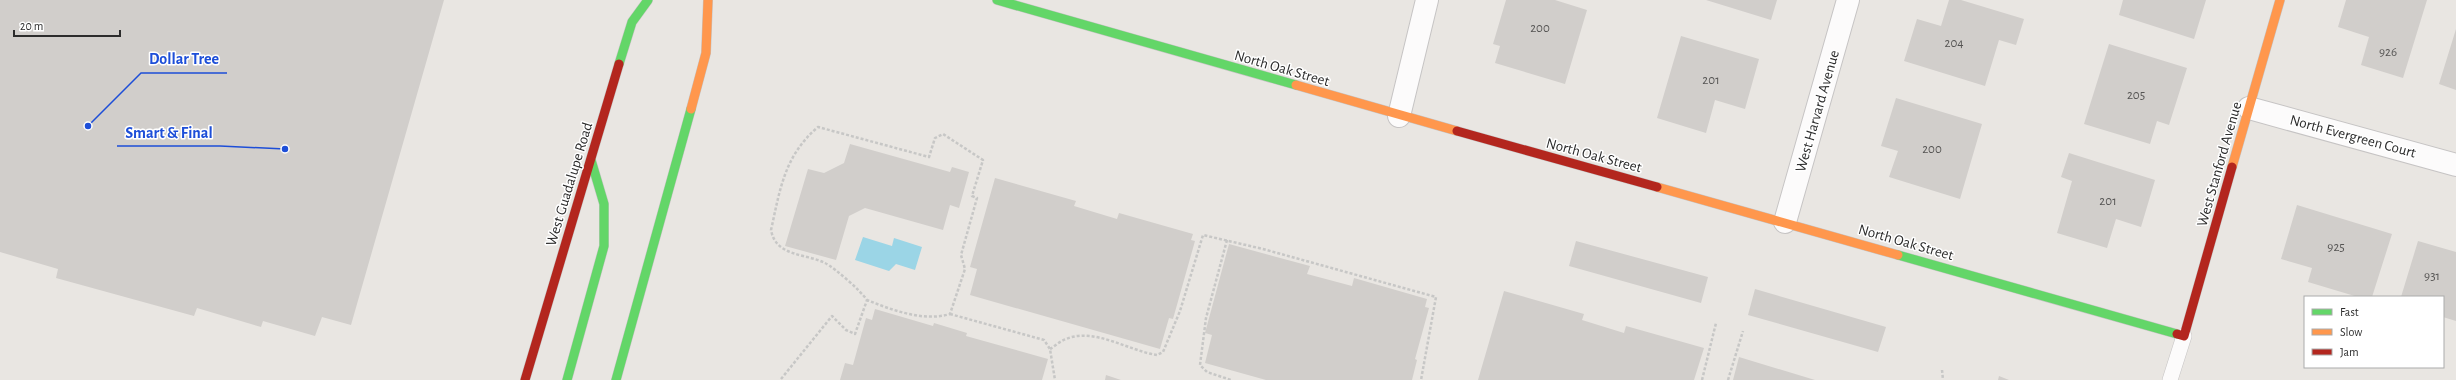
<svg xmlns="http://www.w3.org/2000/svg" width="2456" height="380" viewBox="0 0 2456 380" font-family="'Alegreya Sans',sans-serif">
<rect width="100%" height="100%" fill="#e9e6e2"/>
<path fill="#9bd5e6" d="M863,237L892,246L894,238L922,247L915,270L896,264L889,271L855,260Z"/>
<path fill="#d1cecb" d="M0,0H444L351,325L322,317L315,336L263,321L261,327L197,308L194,316L56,278L58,269L0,252Z
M1506,0H1555L1587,10L1565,84L1495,63L1500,46L1493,44Z
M1706,0H1777L1771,20Z
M1949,0H1961L2024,19L2016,45L1999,40L1985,86L1904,61L1917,19L1941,26Z
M2123,0H2206L2194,39L2119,15Z
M2346,0H2427L2403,78L2361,65L2369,37L2338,27Z
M2456,29V90L2439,84Z
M1681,36L1759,59L1745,109L1715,100L1706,133L1657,118Z
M2109,44L2187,68L2169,125L2157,121L2150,144L2084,124Z
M1896,98L1982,124L1960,199L1889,177L1898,151L1881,146Z
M850,144L950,172L952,167L969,172L959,208L950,205L943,230L865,208L849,216L836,260L785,246L808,169L824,173L844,163Z
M2069,153L2155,180L2141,227L2116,219L2107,248L2057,233L2072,181L2061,177Z
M995,178L1076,201L1074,206L1117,219L1119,213L1193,234L1191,240L1195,241L1173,319L1169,318L1160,349L970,295L977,269L970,267Z
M2297,205L2392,234L2372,297H2358L2308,282L2312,268L2281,259Z
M1576,241L1708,277L1701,303L1569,266Z
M2418,241L2456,252V321L2443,317V297H2401Z
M1229,244L1310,266L1307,274L1352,286L1354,278L1427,299L1425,307L1429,308L1415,359L1417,360L1412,380H1266L1205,363L1212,335L1205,333Z
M1755,289L1886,327L1878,352L1748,315Z
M1504,291L1584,314L1582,320L1624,333L1626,326L1704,348L1694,380H1478Z
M875,309L933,326L934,323L967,333L966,336L1048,359L1042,380H840L845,363L853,365L866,318L872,320Z
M1739,357L1815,380H1733Z
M1106,375L1121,380H1105Z
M1999,376L2009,380H1998Z"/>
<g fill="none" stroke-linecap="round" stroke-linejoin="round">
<defs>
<path id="lane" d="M2170,380L2184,336"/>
<path id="street" d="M2249,108L2456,165
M1399,116L1427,0
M1785,222L1848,0"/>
<path id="fast" d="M997,0L1296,85
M619,64L632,22L648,0
M1898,255L2177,334
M567,380L604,246V204L591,160
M616,380L691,109"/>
<path id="slow" d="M1296,85L1457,131
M691,109L706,53L708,0
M2232,167L2280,0
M1657,187L1898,255"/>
<path id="jam" d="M1457,131L1657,187
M2177,334L2184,336L2232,167
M525,380L619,64"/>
</defs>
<use href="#lane" stroke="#c6c4c4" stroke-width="16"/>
<use href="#street" stroke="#c6c4c4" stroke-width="24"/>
<use href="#fast" stroke="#c6c4c4" stroke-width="10"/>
<use href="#slow" stroke="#c6c4c4" stroke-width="10"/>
<use href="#jam" stroke="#c6c4c4" stroke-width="10"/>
<path stroke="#c7c7c6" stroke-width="2.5" stroke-dasharray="3 2" stroke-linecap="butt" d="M1227,240L1206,318L1200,365L1207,372L1231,380
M950,314L1044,340L1050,349L1055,380
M1050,349C1055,346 1060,341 1066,339C1094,327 1129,351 1157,355L1163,352L1180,311L1203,235L1263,249L1436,297L1421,380
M1942,370L1943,380
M781,379L832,316L846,330L855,334L867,300C861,291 835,268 825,263C805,253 776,257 771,230C780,190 784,156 818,127L929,157L935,138L943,134L983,160L972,196L977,198L961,255L965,269L950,314C923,322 892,310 867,300
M1702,380L1716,323
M1728,380L1743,331"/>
<use href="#lane" stroke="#fcfbfb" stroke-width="15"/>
<use href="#street" stroke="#fcfbfb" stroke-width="22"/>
<use href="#fast" stroke="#63d668" stroke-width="9"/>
<use href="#slow" stroke="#ff974d" stroke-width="9"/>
<use href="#jam" stroke="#b3261e" stroke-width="9"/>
</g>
<g text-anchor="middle" stroke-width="3" stroke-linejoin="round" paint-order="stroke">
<g font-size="13" fill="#565554">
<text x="1540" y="32">200</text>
<text x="1954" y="47">204</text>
<text x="2388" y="56">926</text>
<text x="1711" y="84">201</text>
<text x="2136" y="99">205</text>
<text x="1932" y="153">200</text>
<text x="2108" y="205">201</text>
<text x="2336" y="251">925</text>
<text x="2432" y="280">931</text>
</g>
<g font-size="15" fill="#2c2c2c" stroke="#fff">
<text transform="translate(1282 68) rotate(16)" y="5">North Oak Street</text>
<text transform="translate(1817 111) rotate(-74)" y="5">West Harvard Avenue</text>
<text transform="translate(2353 136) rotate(15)" y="5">North Evergreen Court</text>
<text transform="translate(1594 155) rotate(15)" y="5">North Oak Street</text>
<text transform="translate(2219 164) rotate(-74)" y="5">West Stanford Avenue</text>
<text transform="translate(569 184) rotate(-73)" y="5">West Guadalupe Road</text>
<text transform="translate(1906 242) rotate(16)" y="5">North Oak Street</text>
</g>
</g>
<path fill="none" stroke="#1d4ed8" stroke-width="1.5" d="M88 126L141 73H227M285 149L220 146H117"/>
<g fill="#1d4ed8" stroke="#fff" stroke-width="1.5">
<circle cx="88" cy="126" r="4"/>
<circle cx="285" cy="149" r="4"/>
</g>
<g font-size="16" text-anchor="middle" font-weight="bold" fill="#1d4ed8" stroke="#fff" stroke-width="3" stroke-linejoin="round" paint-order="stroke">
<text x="184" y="64">Dollar Tree</text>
<text x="169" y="138">Smart &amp; Final</text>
</g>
<rect x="2304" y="296" width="140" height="72" fill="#ffffff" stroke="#ababab"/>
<rect x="2312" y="309" width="20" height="6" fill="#63d668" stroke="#ababab"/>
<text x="2340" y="316" font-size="12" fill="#2c2c2c">Fast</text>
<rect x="2312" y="329" width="20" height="6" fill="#ff974d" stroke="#ababab"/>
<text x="2340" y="336" font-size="12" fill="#2c2c2c">Slow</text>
<rect x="2312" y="349" width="20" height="6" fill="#b3261e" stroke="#ababab"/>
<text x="2340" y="356" font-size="12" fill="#2c2c2c">Jam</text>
<path d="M14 30v6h106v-6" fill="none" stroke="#2c2c2c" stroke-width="2"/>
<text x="20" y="30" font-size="12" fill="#2c2c2c" stroke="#ffffff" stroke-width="3" paint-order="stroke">20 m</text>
</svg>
